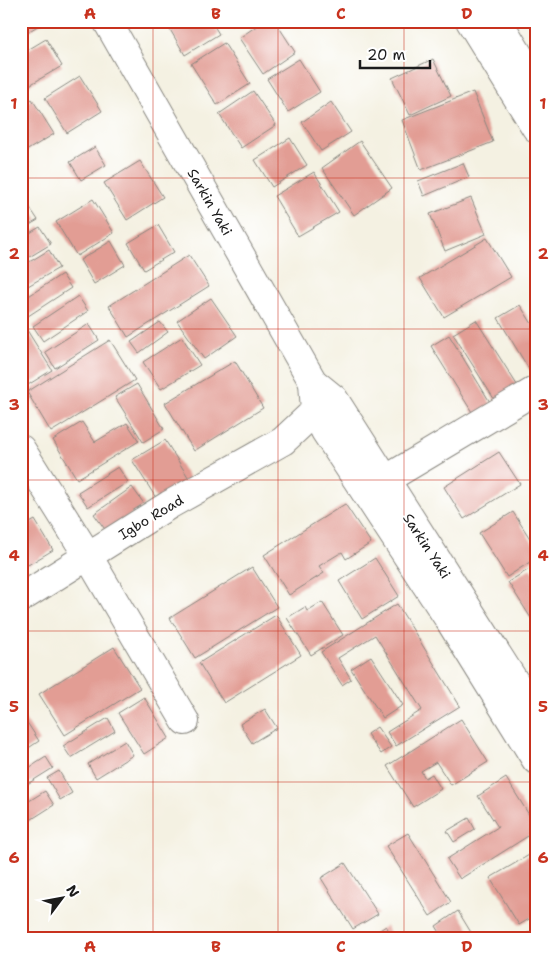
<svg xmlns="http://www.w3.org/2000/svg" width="557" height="960" font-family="'Shantell Sans',sans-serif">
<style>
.building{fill:#e29d94}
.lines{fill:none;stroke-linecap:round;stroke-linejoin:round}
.minor-casing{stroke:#88867f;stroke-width:30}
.minor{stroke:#fff;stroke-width:28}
.grid{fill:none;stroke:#c8321e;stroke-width:1;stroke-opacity:0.55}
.labels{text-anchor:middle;stroke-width:4;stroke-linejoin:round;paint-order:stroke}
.street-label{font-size:14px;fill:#1c1c1c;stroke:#fff}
.neatline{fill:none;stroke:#c8321e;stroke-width:2}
.grid-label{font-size:16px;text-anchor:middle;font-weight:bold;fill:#c8321e}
</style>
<rect width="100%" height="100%" fill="#fff"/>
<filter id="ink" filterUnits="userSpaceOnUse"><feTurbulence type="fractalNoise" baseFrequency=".02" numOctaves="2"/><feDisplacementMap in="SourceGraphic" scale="10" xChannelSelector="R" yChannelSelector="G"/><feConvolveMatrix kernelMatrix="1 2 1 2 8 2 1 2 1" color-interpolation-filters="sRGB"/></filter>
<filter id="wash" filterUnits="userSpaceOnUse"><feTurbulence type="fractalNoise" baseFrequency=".0096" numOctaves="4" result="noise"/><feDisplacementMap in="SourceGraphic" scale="20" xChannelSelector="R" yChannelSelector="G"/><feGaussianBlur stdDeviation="1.12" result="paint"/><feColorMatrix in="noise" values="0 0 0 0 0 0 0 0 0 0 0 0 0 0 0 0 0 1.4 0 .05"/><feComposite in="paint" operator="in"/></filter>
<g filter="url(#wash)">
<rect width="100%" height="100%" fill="#f4f1e2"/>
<g id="blocks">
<g class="building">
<path d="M21 21H46L21 36Z"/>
<path d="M165 21H211L219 34 185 55Z"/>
<path d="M229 21H240L232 26Z"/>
<path d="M264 21H275L295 52 263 74 239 38Z"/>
<path d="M46 39 62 66 21 90V54Z"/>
<path d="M224 43 250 84 217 105 191 64Z"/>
<path d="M299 59 320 92 288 112 267 79Z"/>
<path d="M433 59 451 96 410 115 392 78Z"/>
<path d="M80 76 102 111 67 133 45 98Z"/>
<path d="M253 91 276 125 241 148 219 114Z"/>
<path d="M473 92 493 142 421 170 402 120Z"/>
<path d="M32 99 54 134 21 154V105Z"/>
<path d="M331 102 351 132 321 151 302 122Z"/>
<path d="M290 138 307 165 272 187 255 160Z"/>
<path d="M360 141 392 188 354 215 322 168Z"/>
<path d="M95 147 106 165 81 180 70 162Z"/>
<path d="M140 161 163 197 127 220 104 183Z"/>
<path d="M463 163 469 177 424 196 418 181Z"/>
<path d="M314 172 339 212 298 236 274 196Z"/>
<path d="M471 198 486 234 445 251 430 214Z"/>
<path d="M93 199 114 233 77 256 56 222Z"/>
<path d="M26 202 38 220 21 230V205Z"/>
<path d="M158 225 174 252 144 270 128 243Z"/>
<path d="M40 227 51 244 21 262V238Z"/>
<path d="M487 238 511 277 444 317 420 278Z"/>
<path d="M111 241 125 265 94 284 80 260Z"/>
<path d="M49 250 59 268 21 290V267Z"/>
<path d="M189 255 209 286 128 337 109 306Z"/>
<path d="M62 274 71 288 22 320 21 301Z"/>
<path d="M78 296 88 311 43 341 33 326Z"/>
<path d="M211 298 237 336 204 359 177 321Z"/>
<path d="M520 305 536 330V367L530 371 498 318Z"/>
<path d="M476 320 519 388 496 402 453 334Z"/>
<path d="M160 322 168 332 139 353 131 342Z"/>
<path d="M89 324 99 340 55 368 45 352Z"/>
<path d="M25 327 52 370 23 388 21 385V330Z"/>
<path d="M449 335 493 407 475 417 431 346Z"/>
<path d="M182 337 200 365 161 389 143 362Z"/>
<path d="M110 340 135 380 51 432 27 392Z"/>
<path d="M235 361 263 408 194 451 165 403Z"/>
<path d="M137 384 164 429 143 442 115 397Z"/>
<path d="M82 422 95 442 127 423 139 441 77 479 53 440Z"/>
<path d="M165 440 190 480 158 501 132 460Z"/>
<path d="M499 452 520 484 464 519 444 487Z"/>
<path d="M118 467 128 482 88 507 78 492Z"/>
<path d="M132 487 145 505 107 532 94 514Z"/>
<path d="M345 504 371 543 346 559 342 552 319 566 324 573 289 595 264 555Z"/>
<path d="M513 512 536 548V558L507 577 479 533Z"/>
<path d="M35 520 53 550 28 565 21 554V528Z"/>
<path d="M375 558 399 596 362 619 339 581Z"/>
<path d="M21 561 26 568 21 572Z"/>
<path d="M252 567 277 607 195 658 170 618Z"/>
<path d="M531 568 536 575V626L508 582Z"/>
<path d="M322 602 343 635 311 655 287 618 305 607 307 611Z"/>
<path d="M397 604 460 706 396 746 387 732 422 710 375 635 338 658 351 679 342 685 321 652Z"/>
<path d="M276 615 301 655 224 703 199 663Z"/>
<path d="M114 647 140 688 65 735 39 694Z"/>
<path d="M371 656 403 705 383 718 351 669Z"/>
<path d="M144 697 169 738 144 754 118 713Z"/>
<path d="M265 709 277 728 252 743 240 724Z"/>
<path d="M21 713 39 741 21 753Z"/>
<path d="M108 718 115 731 71 758 63 746Z"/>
<path d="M461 719 488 762 451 785 436 762 421 771 425 778 432 774 441 789 413 807 387 766Z"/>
<path d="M377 727 391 747 381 754 367 734Z"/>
<path d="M125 741 133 755 96 778 88 764Z"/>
<path d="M46 757 53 768 21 788V773Z"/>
<path d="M59 771 72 793 60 800 47 778Z"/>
<path d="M506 778 536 826V831L460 879 447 859 498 827 478 796Z"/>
<path d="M45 791 54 805 21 826V806Z"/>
<path d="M469 818 475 829 454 842 447 831Z"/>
<path d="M408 833 451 902 430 916 386 846Z"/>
<path d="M536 851V915L519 925 490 878Z"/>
<path d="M345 863 378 914 353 929 321 878Z"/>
<path d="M458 911 475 939H444L436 926Z"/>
<path d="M386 926 394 939H366Z"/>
<path d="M536 928V939H524L523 936Z"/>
</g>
</g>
</g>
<g filter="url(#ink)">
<use href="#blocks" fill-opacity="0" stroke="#88867f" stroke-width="1"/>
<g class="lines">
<g class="minor-casing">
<g id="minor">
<path d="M107 21 313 382 334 399 536 715"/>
<path d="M470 21 536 128"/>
<path d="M498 21 536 83"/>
<path d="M313 382 315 411 325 431 448 618 536 760"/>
<path d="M21 449 88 556 185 721"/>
<path d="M385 480 536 390"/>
<path d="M21 598 169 505 283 441 315 411 329 402"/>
</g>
</g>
<use href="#minor" class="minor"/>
</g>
</g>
<path class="grid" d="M153 21V939M278 21V939M404 21V939M21 178H536M21 329H536M21 480H536M21 631H536M21 782H536"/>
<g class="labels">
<g class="street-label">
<text transform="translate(210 202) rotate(60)" y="5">Sarkin Yaki</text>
<text transform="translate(151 517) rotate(-31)" y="5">Igbo Road</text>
<text transform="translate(427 546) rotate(57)" y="5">Sarkin Yaki</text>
</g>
</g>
<rect width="557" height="960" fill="none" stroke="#fff" stroke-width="55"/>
<g transform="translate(62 898) rotate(58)" stroke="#ffffff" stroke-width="4" paint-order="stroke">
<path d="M0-4L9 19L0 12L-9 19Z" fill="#1c1c1c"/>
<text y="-8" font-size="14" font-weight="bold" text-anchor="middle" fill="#1c1c1c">N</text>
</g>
<path d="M360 60v8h70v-8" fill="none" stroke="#1c1c1c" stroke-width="2.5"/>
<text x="367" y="60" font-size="15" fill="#1c1c1c" stroke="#ffffff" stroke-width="4" paint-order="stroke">20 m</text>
<rect x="28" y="28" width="502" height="904" class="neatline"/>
<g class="grid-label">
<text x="90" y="19">A</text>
<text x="216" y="19">B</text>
<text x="341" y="19">C</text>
<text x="467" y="19">D</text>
<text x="14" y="109">1</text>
<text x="543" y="109">1</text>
<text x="14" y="259">2</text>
<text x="543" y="259">2</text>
<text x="14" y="410">3</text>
<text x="543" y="410">3</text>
<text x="14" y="561">4</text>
<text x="543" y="561">4</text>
<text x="14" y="712">5</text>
<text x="543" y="712">5</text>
<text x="14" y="863">6</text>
<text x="543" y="863">6</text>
<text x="90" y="952">A</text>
<text x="216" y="952">B</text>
<text x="341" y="952">C</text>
<text x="467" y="952">D</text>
</g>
</svg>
